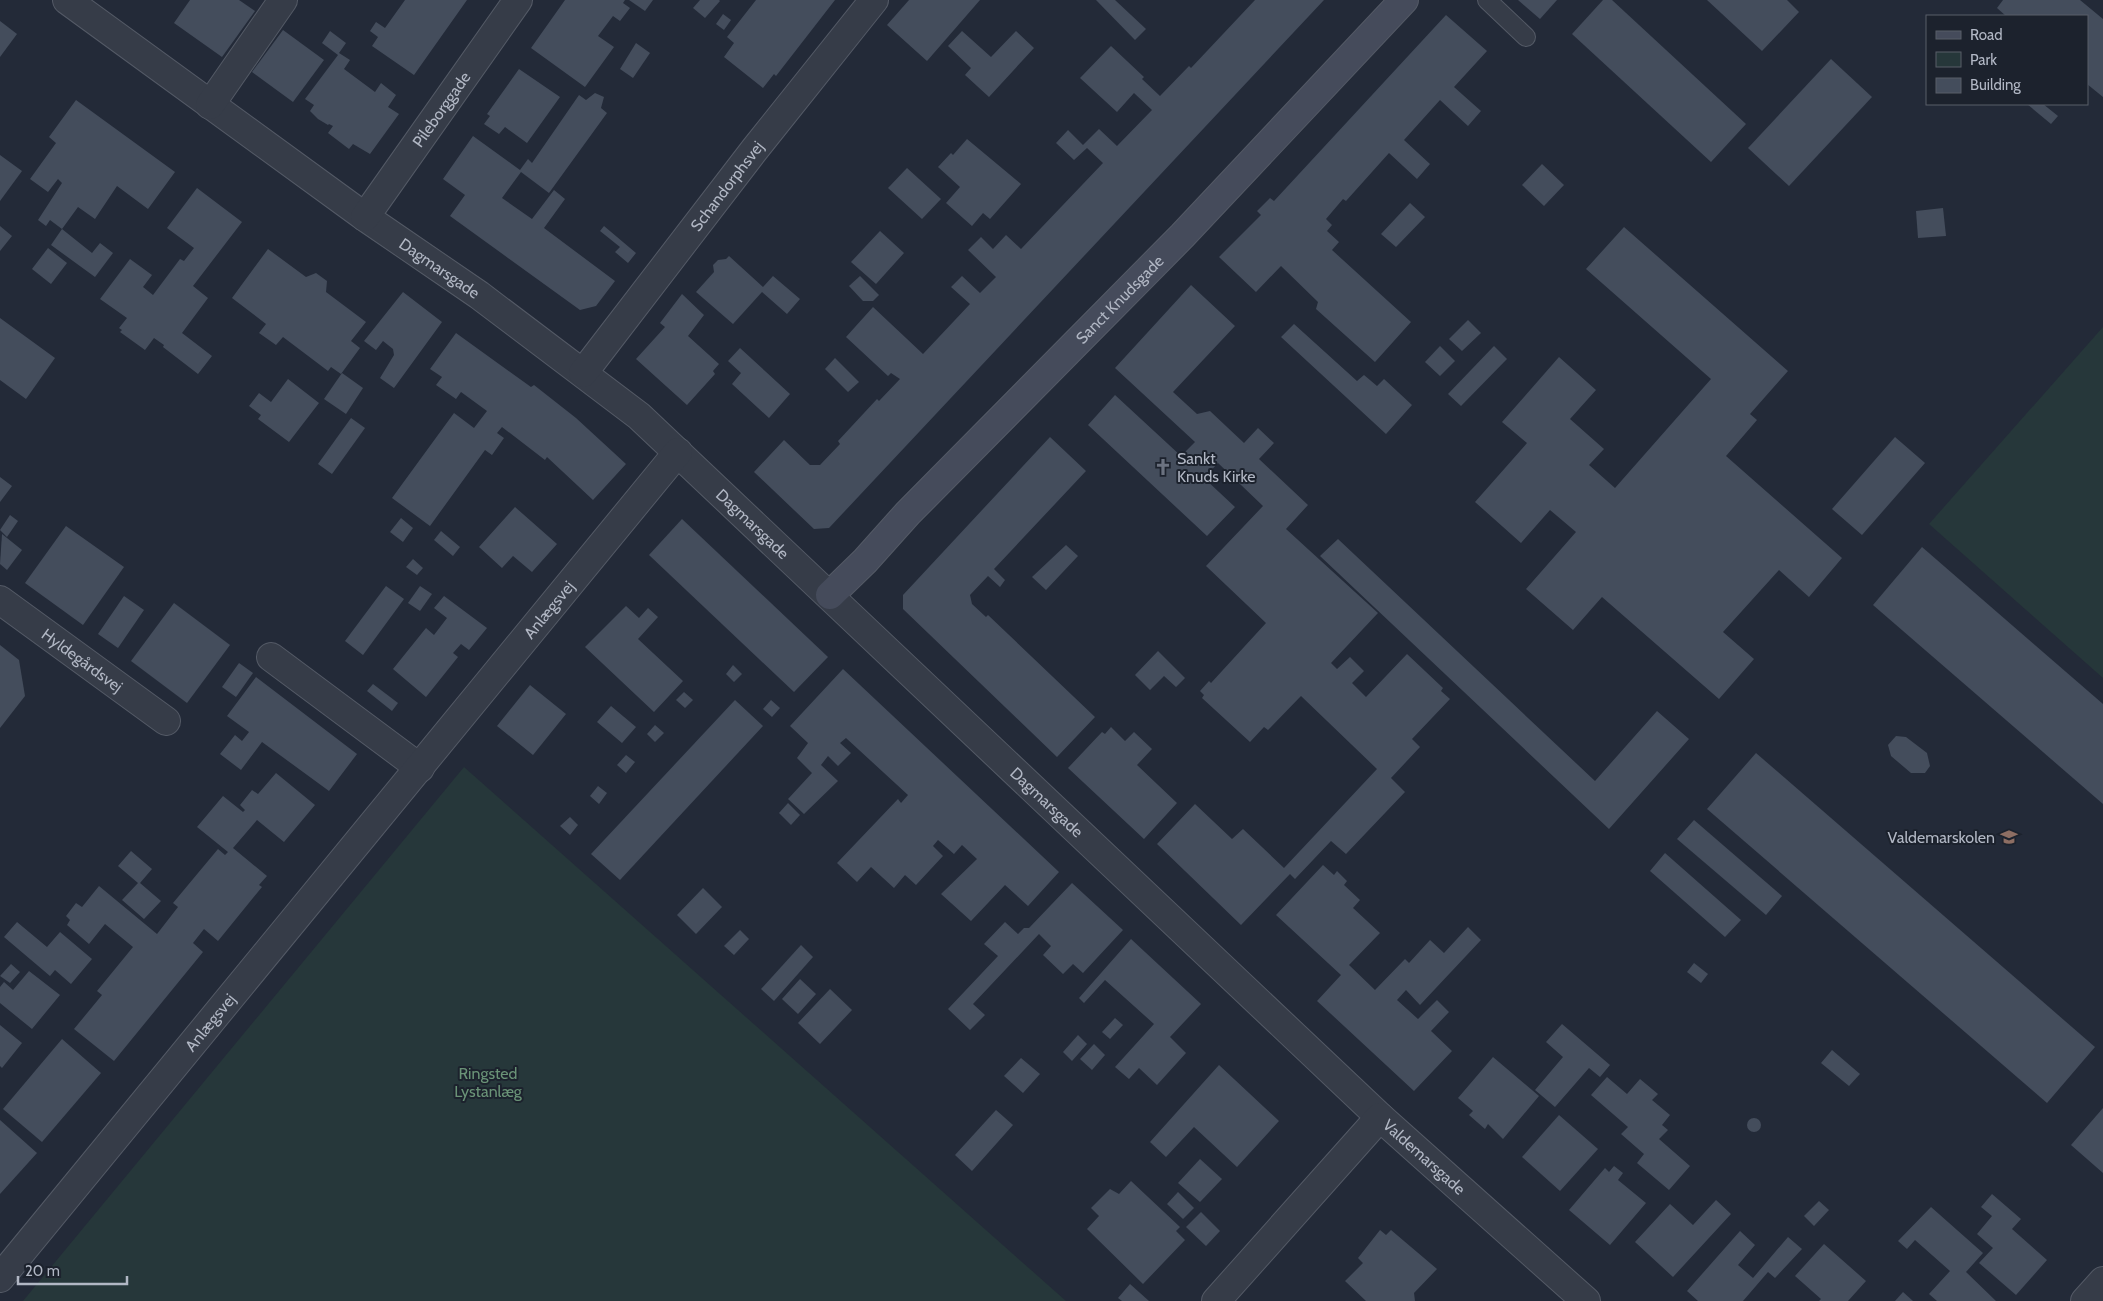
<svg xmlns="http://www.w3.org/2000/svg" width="2103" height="1301" font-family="Cabin,sans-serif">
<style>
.green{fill:#26373a}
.building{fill:#444d5c}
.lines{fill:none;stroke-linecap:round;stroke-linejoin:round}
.lane-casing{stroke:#545a66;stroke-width:20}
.street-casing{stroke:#545a66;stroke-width:30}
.secondary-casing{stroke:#545a66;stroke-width:30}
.lane{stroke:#363c48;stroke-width:18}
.street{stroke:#363c48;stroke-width:28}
.secondary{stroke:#454b5b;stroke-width:28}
.labels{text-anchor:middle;stroke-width:4;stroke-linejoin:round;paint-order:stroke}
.street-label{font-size:16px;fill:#b1b7c4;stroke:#1c222d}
.poi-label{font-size:16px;fill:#b1b7c4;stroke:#1c222d;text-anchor:start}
.park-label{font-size:16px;fill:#6a9377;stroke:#1c222d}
</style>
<rect width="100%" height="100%" fill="#232a38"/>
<g class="green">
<path d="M2103 327V678L1929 524Z"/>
<path d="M464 767 1066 1301H23Z"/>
</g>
<g class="building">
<path d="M190 0H239L255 11 222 57 174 23Z"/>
<path d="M405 0H467L414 75 372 46 378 37 370 31 376 22 385 28Z"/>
<path d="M565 0H625L623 3 630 8 620 21 613 16 598 36 614 47 585 87 531 48Z"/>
<path d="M629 0H653L645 11Z"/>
<path d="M700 0H719L720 1 705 18 693 8Z"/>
<path d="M756 0H835L776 76 774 74 763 88 724 57 734 43 727 37Z"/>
<path d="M909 0H980L927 61 887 25Z"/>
<path d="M1096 0H1115L1146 29 1135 40Z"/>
<path d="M1255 0H1324L829 528 814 529 754 472 784 440 810 465H820L840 444 838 441 877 399 879 401 900 379 891 373 888 376 846 337 873 307 923 354 970 304 951 287 962 276 980 293 996 277 968 250 981 237 993 249 1006 235 1021 249 1103 163 1087 148 1074 160 1056 143 1068 130 1083 145 1099 129 1117 146 1152 110 1134 93 1117 112 1080 78 1111 46 1144 77 1142 79 1160 96 1189 66 1191 68Z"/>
<path d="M1518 0H1557L1540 19Z"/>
<path d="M1603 0H1612L1746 124 1711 162 1572 34Z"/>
<path d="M1707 0H1787L1799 12 1762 51Z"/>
<path d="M2003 0H2080L2103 19V97L2087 84V16H2006L1997 8Z"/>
<path d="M723 14 731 20 724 30 716 24Z"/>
<path d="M1446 15 1487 51 1454 87 1481 111 1468 126 1440 100 1404 140 1430 164 1417 179 1389 153 1346 201 1343 199 1326 219 1332 225 1327 231 1339 242 1332 250 1411 322 1375 362 1316 309 1318 302 1281 266 1256 292 1219 257 1261 215 1257 211 1270 198 1274 201Z"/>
<path d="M0 21 17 34 0 57Z"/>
<path d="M283 30 324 60 293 102 252 72Z"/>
<path d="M330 31 346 43 339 53 350 60 344 69 375 92 381 83 396 95 388 107 399 114 370 154 353 144 349 149 328 133 333 126 329 124 328 125 318 119 310 111 314 105 305 99 338 55 322 43Z"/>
<path d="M962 31 991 57 1016 31 1034 48 989 97 965 75 971 68 948 46Z"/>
<path d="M636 43 650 53 633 78 620 69Z"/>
<path d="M1831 59 1872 97 1789 186 1748 148Z"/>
<path d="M519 69 560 97 527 143 505 127 499 134 484 124 490 116 487 114Z"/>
<path d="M595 93 604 97 601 108 607 113 549 193 521 172 502 198 532 219 554 190 565 199 544 228 615 281 596 306 580 310 450 216 465 195 443 179 473 136 520 170 528 159 532 163 579 95 586 100Z"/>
<path d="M76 100 175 172 148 209 117 186 95 219 78 207 62 229 50 220 46 226 38 220 62 183 58 179 48 192 30 179 56 143 49 137Z"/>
<path d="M2027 104H2043L2058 116 2051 124Z"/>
<path d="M967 139 1021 184 990 219 983 213 972 226 946 203 960 187 938 167 951 153 953 155Z"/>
<path d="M0 155 22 171 0 201Z"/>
<path d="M1542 164 1564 185 1544 206 1522 185Z"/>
<path d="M907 168 941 199 922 219 888 188Z"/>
<path d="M197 188 242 222 193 286 208 298 182 333 212 356 198 374 163 347 164 345 154 338 145 350 120 332 122 330 119 328 127 318 100 299 130 259 152 275 143 287 153 295 180 259 184 261 194 248 167 228Z"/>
<path d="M1410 203 1425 217 1396 247 1381 234Z"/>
<path d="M1943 208 1946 236 1918 238 1916 211Z"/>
<path d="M0 226 12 236 0 251Z"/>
<path d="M604 226 636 253 628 263 615 252 620 247 600 231Z"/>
<path d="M1624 227 1788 371 1750 414 1757 420 1726 456 1842 558 1809 597 1779 570 1723 632 1754 659 1719 699 1602 597 1573 630 1526 589 1576 532 1550 510 1521 543 1475 502 1527 443 1502 422 1559 357 1596 390 1570 419 1604 449 1589 465 1615 488 1711 379 1586 269Z"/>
<path d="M62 229 92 253 100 243 113 253 95 277 51 245Z"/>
<path d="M880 231 904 253 876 284 851 262Z"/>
<path d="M48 248 67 263 51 284 32 269Z"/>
<path d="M268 249 306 277 316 273 327 281 326 292 366 322 351 341 360 348 341 374 331 367 328 371 283 337 276 345 259 333 266 324 232 298Z"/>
<path d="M729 256 763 287 773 276 800 299 787 314 762 292 733 324 696 292 714 272 713 265 718 260 726 259Z"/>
<path d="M860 276 879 295 873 301H863L849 286Z"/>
<path d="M1191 285 1235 326 1173 392 1197 414 1210 411 1244 443 1258 428 1274 443 1259 459 1308 505 1286 529 1378 613 1331 663 1337 669 1350 657 1364 671 1352 683 1366 697 1407 654 1443 688 1441 691 1450 699 1412 739 1420 747 1391 778 1405 792 1346 854 1331 841 1295 879 1290 874 1241 925 1157 844 1195 804 1232 839 1243 829 1284 868 1377 769 1301 696 1268 730 1264 727 1250 742 1202 698 1204 695 1200 691 1209 681 1211 683 1266 623 1206 566 1263 506 1218 463 1204 478 1235 507 1207 536 1088 425 1115 395 1181 456 1195 442 1115 368Z"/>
<path d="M403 292 442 322 394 388 380 378 394 355 393 349 383 341 376 350 364 341Z"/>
<path d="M682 294 704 315 688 336 719 364 713 371 715 374 687 405 636 359 665 327 660 323Z"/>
<path d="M0 318 55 358 26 399 0 380Z"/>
<path d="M1468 320 1481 333 1462 351 1449 339Z"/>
<path d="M1294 324 1357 381 1364 375 1377 386 1384 379 1412 405 1386 434 1281 337Z"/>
<path d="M456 333 531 387 534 385 576 418 626 464 593 500 547 457 545 460 502 427 497 433 504 438 492 455 485 450 430 526 392 498 454 413 474 428 487 411 461 392 456 399 436 385 442 377 430 369Z"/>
<path d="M1440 346 1455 361 1440 376 1425 362Z"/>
<path d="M1494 346 1507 359 1461 406 1448 394Z"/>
<path d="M740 348 790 394 769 418 732 384 741 373 728 361Z"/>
<path d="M835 358 859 382 848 392 825 369Z"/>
<path d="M342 373 363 388 346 414 324 399Z"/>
<path d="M288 379 319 403 289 442 258 419 261 415 249 406 259 393 271 402Z"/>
<path d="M351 418 365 428 332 474 318 464Z"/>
<path d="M1050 437 1086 471 994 569 1005 580 1000 587 988 576 970 595 972 604 986 617 988 615 1095 717 1057 757 903 609V595Z"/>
<path d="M1895 437 1925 463 1862 535 1832 509Z"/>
<path d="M0 477 12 486 0 502Z"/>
<path d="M515 507 557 544 532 572 513 556 502 568 479 547Z"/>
<path d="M10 515 18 521 7 537 0 530Z"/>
<path d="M401 518 413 528 403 542 390 532Z"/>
<path d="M682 519 828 657 794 692 649 555Z"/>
<path d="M66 526 124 567 83 625 25 583Z"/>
<path d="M441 531 460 547 453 556 434 540Z"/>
<path d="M2 534 22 550 7 570 0 564Z"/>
<path d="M1338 539 1595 781 1657 711 1689 739 1609 829 1320 556Z"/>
<path d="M1066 545 1078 556 1046 590 1032 577Z"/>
<path d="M1922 547 2103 704V804L1873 605Z"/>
<path d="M413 559 423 568 417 575 406 567Z"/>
<path d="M386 586 404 599 363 655 345 641Z"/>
<path d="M420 586 432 594 420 611 408 603Z"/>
<path d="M124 596 144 610 118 648 98 634Z"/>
<path d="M444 596 487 628 469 650 461 644 453 653 458 657 426 697 393 669 426 628 434 635 447 618 434 608Z"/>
<path d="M174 603 230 645 187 703 131 661Z"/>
<path d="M626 606 639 618 648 608 658 617 638 639 683 681 654 712 585 647Z"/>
<path d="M0 645 19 660 25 696 0 728Z"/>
<path d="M1158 651 1185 678 1176 687 1164 676 1150 690 1135 675Z"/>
<path d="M239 663 253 673 236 697 222 687Z"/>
<path d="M733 665 742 674 734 682 726 674Z"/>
<path d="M843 669 1059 872 1028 906 1005 885 971 921 941 894 977 859 962 845 954 854 938 840 933 846 943 856 916 885 905 875 894 888 871 867 857 882 837 863 898 799 901 803 908 795 846 738 840 743 851 753 838 766 828 756 821 765 838 781 804 814 788 799 812 773 797 758 808 743 790 726Z"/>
<path d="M256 677 357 754 329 791 262 742 241 770 220 754 235 735 242 741 249 732 227 716Z"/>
<path d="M373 684 398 703 392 711 367 691Z"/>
<path d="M530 685 566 714 533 755 497 726Z"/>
<path d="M684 692 693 700 685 708 676 700Z"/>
<path d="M735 700 763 726 620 880 591 854Z"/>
<path d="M771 700 780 708 772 717 763 709Z"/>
<path d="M611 706 636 727 622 743 597 722Z"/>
<path d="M655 725 664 733 655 742 647 734Z"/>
<path d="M1111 727 1125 741 1134 732 1152 749 1137 765 1177 803 1144 839 1068 768 1102 732 1105 734Z"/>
<path d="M1896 736 1906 737 1927 753 1930 766 1925 773H1911L1891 756 1888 745Z"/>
<path d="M1756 753 2095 1047 2047 1103 1707 809Z"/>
<path d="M626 755 635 762 626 773 617 765Z"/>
<path d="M276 773 315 805 284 842 257 820 233 848 267 876 259 885 262 887 218 941 204 929 193 943 203 952 114 1061 74 1029 102 995 97 991 133 947 105 924 89 944 67 925 70 920 66 916 76 903 82 907 99 886 157 934 178 907 173 903 218 849 225 855 228 852 197 827 223 796 243 812 245 810 240 805 252 790 258 794Z"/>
<path d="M598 786 607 793 599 804 590 796Z"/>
<path d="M788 803 800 815 791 825 779 813Z"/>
<path d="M570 817 578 825 570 835 560 826Z"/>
<path d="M1694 820 1782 896 1766 915 1677 839Z"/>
<path d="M131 851 152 869 140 883 161 901 144 919 122 900 138 883 118 866Z"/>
<path d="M1665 853 1741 920 1725 937 1650 871Z"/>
<path d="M1323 865 1334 875 1337 871 1347 881 1344 885 1360 900 1353 908 1380 933 1349 965 1375 990 1405 959 1409 963 1430 940 1444 953 1468 927 1481 940 1420 1005 1406 990 1397 1000 1418 1019 1437 1000 1449 1012 1431 1031 1452 1051 1414 1091 1317 1001 1341 975 1276 915Z"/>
<path d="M1072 883 1123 930 1083 973 1073 964 1063 974 1043 955 1051 946 1039 934 973 1004 985 1015 970 1030 948 1009 998 956 984 944 1005 922 1018 934 1024 928H1029Z"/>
<path d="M703 888 722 907 696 934 677 915Z"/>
<path d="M17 922 47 947 60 932 92 959 71 984 55 970 50 976 4 937Z"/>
<path d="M740 930 749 939 734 955 724 946Z"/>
<path d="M1131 939 1201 1004 1170 1037 1186 1053 1157 1085 1139 1068 1129 1079 1115 1067 1154 1024 1105 980 1084 1003 1079 998Z"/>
<path d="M801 945 813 957 774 1001 761 989Z"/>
<path d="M1694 963 1708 974 1701 983 1687 972Z"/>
<path d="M11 964 20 972 10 983 0 976Z"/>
<path d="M29 971 60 995 32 1029 0 1003V987L4 982 13 990Z"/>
<path d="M800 979 816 994 798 1014 782 999Z"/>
<path d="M830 989 852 1010 820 1044 798 1023Z"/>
<path d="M1115 1018 1123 1025 1110 1039 1102 1032Z"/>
<path d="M1562 1024 1610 1065 1600 1077 1589 1068 1555 1107 1535 1090 1563 1057 1546 1042Z"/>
<path d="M0 1025 22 1043 2 1068 0 1066Z"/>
<path d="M1078 1035 1087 1044 1072 1061 1063 1052Z"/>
<path d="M62 1039 101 1073 42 1142 3 1109Z"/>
<path d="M1094 1044 1105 1055 1092 1070 1080 1059Z"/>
<path d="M1832 1050 1860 1074 1849 1086 1821 1063Z"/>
<path d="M1493 1057 1539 1096 1503 1139 1488 1124 1485 1129 1469 1115 1473 1111 1458 1098Z"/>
<path d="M1021 1058 1040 1074 1023 1093 1004 1076Z"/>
<path d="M1219 1065 1279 1121 1237 1167 1194 1127 1166 1157 1150 1142Z"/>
<path d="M1607 1077 1627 1094 1640 1079 1658 1094 1652 1100 1670 1115 1662 1125 1668 1130 1659 1139 1690 1166 1669 1190 1637 1163 1644 1154 1621 1134 1628 1127 1591 1095Z"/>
<path d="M2103 1108V1173L2071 1145Z"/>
<path d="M996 1110 1013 1125 972 1171 955 1155Z"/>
<path d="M1559 1115 1598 1149 1560 1191 1522 1157Z"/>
<circle cx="1754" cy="1125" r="7"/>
<path d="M0 1120 37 1153 0 1194Z"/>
<path d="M1200 1159 1222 1179 1200 1202 1178 1183Z"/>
<path d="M1614 1166 1623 1173 1618 1180 1646 1203 1610 1245 1569 1210 1605 1168 1609 1172Z"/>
<path d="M1131 1181 1180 1227 1176 1231 1185 1240 1143 1284 1087 1229 1099 1216 1091 1208 1110 1189 1119 1194Z"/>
<path d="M1178 1192 1194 1208 1183 1219 1167 1204Z"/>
<path d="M1992 1194 2021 1219 2012 1229 2047 1260 2016 1295 1979 1263 1993 1248 1977 1234 1992 1216 1981 1207Z"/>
<path d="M1716 1200 1731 1214 1673 1277 1635 1242 1670 1204 1693 1225Z"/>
<path d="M1819 1201 1829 1210 1814 1226 1804 1216Z"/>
<path d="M1931 1207 1983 1253 1966 1272 1996 1301H1937L1929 1294 1950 1271 1915 1240 1907 1249 1898 1241Z"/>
<path d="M1201 1212 1220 1231 1206 1246 1186 1227Z"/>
<path d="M1380 1230 1386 1235 1391 1230 1437 1269 1414 1293 1415 1301H1366L1345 1281 1363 1263 1358 1258Z"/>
<path d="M1740 1231 1755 1245 1738 1265 1753 1278 1788 1237 1802 1249 1775 1278 1768 1272 1743 1301H1698L1687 1291Z"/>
<path d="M1824 1244 1866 1281 1848 1301H1819L1821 1299 1795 1276Z"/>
<path d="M1130 1284 1149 1301H1122L1118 1298Z"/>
<path d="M1903 1292 1913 1301H1895Z"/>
</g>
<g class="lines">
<g class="lane-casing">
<path id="lane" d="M1487 0 1526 37"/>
</g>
<g class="street-casing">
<g id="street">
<path id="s1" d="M67 0 365 217 479 295 639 416 1380 1117"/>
<path d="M210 105 283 0"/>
<path id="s2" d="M365 217 518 0"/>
<path id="s3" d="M583 373 755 149 874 0"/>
<path id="s4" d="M0 600 166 721"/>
<path d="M271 657 420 768"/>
<path id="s5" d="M0 1278 678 452"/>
<path id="s6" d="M1216 1301 1380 1117 1586 1301"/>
<path d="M2085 1301 2103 1281"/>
</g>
</g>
<g class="secondary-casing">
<g id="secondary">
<path id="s7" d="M830 595 865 561 908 513 1182 236 1404 0"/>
</g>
</g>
<use href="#lane" class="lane"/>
<use href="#street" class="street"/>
<use href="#secondary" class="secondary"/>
</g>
<defs>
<g id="church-bare" transform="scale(1.35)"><path d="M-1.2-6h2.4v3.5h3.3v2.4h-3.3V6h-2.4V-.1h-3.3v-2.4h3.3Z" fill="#6b7280" stroke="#1c222d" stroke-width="2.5" paint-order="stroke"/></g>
<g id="school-bare" transform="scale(1.35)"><path d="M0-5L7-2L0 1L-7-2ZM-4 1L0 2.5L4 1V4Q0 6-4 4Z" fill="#8d6e63" stroke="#1c222d" stroke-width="2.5" paint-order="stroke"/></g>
</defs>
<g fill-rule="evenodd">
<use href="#church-bare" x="1163" y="467"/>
<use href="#school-bare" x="2009" y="837"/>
</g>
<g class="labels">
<g class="street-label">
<text dy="6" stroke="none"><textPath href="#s2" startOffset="132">Pileborggade</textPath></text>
<text dy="6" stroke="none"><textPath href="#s3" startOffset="236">Schandorphsvej</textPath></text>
<text dy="6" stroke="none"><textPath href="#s1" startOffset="459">Dagmarsgade</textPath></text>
<text dy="6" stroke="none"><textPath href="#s7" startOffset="414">Sanct Knudsgade</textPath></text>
<text dy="6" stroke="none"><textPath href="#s1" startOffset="864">Dagmarsgade</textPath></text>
<text dy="6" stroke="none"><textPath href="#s5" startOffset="865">Anlægsvej</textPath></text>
<text dy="6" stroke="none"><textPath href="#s4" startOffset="102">Hyldegårdsvej</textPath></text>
<text dy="6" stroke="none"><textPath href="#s1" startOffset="1269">Dagmarsgade</textPath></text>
<text dy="6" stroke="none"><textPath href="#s5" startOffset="331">Anlægsvej</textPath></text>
<text dy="6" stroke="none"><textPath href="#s6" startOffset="306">Valdemarsgade</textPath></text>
</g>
<g class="poi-label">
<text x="1177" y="464">Sankt<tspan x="1177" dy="18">Knuds Kirke</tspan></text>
<text x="1995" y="843" text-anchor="end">Valdemarskolen</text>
</g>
<g class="park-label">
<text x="488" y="1079">Ringsted<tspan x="488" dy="18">Lystanlæg</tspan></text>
</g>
</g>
<rect x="1926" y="15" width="162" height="90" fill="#1c222d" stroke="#585e69"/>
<rect x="1936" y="31" width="25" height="8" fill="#454b5b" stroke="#585e69"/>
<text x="1970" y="40" font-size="15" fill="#b1b7c4">Road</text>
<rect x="1936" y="52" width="25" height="15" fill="#26373a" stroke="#585e69"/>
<text x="1970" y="65" font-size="15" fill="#b1b7c4">Park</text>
<rect x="1936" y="78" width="25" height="15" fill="#444d5c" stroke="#585e69"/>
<text x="1970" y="90" font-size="15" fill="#b1b7c4">Building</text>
<path d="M18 1276v8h109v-8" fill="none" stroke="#b1b7c4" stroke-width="2.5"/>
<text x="25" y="1276" font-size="15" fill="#b1b7c4" stroke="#1c222d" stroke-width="4" paint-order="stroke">20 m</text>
</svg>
